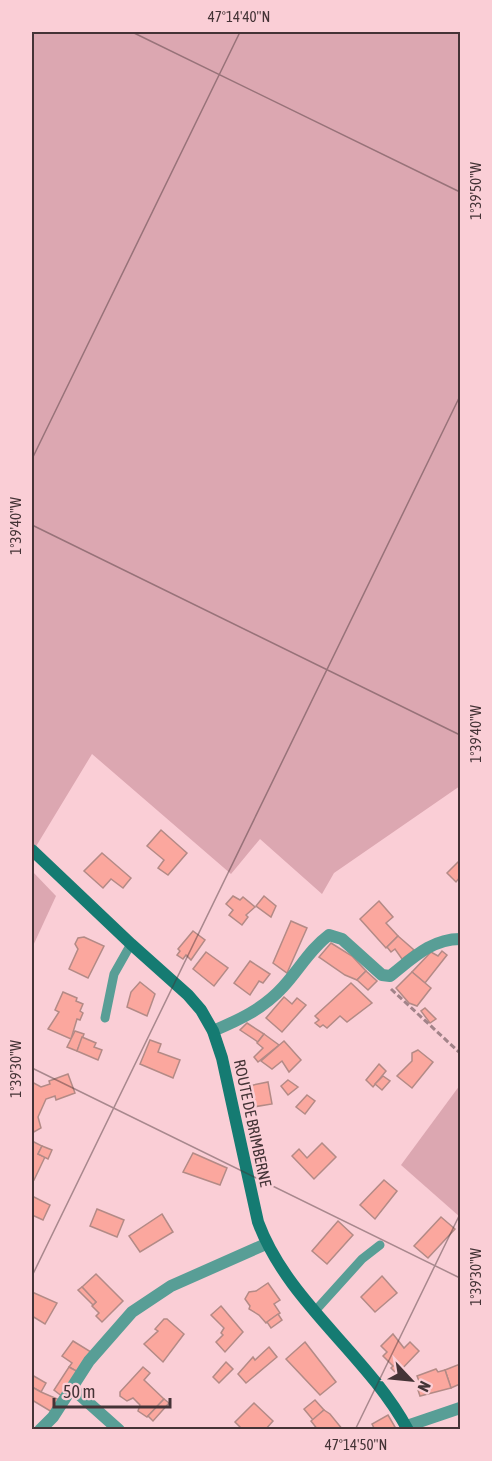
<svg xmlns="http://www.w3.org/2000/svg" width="492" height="1461" font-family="'Asap Condensed',sans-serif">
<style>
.green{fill:#dca7b1}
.building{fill:#fba79e;stroke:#b38a86;stroke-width:1.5}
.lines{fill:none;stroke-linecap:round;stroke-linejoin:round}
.path{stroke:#a28389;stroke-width:3;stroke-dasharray:6 3;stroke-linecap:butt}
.lane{stroke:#589e96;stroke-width:9}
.street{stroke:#589e96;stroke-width:12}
.secondary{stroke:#157b72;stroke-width:12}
.ticks{fill:none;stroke:#443336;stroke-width:1.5;stroke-opacity:0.45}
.labels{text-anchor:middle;stroke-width:5;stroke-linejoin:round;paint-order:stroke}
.street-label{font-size:16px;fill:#443336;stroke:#faced6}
.neatline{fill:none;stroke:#443336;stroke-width:2}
.ticks-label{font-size:15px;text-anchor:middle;fill:#443336}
</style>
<rect width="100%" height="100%" fill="#faced6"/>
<g class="green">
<path d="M32 32H460V786L334 873 322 894 260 839 231 874 92 754 32 853Z"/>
<path d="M32 871 56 896 32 948Z"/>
<path d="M460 1085V1217L401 1165Z"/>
</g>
<g class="building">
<path d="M161 830 187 853 168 875 158 868 164 860 147 846Z"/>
<path d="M102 853 131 878 123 888 111 879 103 888 84 871Z"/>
<path d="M460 860V877L456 882 447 873Z"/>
<path d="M233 896 240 900 243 897 255 907 246 915 248 917 242 925 229 915 233 910 226 904Z"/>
<path d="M264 896 276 906 271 917 256 906Z"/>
<path d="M379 901 393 917 386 923 398 936 386 948 360 919Z"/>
<path d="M291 921 307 928 287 973 273 963Z"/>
<path d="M193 931 205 940 191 960 186 955 183 959 177 955 180 951 178 949Z"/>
<path d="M398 936 414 950 402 959 395 949 391 952 387 947Z"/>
<path d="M84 937 104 946 88 978 69 969 78 949 75 944 78 938Z"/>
<path d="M331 943 352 956 366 971 357 980 345 975 319 957Z"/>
<path d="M442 951 447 955 425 983 412 972 431 952 438 956Z"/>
<path d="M206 952 228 968 214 986 193 969Z"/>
<path d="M250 961 270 974 263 983 259 981 250 995 234 983Z"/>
<path d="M366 971 377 981 368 990 357 980Z"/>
<path d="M412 972 431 988 417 1006 409 1003 396 988Z"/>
<path d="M140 982 155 994 147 1016 127 1007 131 992Z"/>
<path d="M351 983 372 1003 347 1022 340 1016 327 1028 323 1025 320 1027 315 1023 319 1020 315 1016Z"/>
<path d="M63 992 77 998 76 1001 83 1004 80 1011 83 1013 80 1020 77 1019 71 1039 48 1029 59 1012 55 1010Z"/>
<path d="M284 997 292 1004 297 998 306 1005 282 1032 266 1018Z"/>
<path d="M425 1008 436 1019 430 1023 421 1011Z"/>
<path d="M247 1023 264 1034 258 1042 240 1030Z"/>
<path d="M75 1031 84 1034 77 1051 67 1047Z"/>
<path d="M264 1034 279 1045 258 1062 254 1057 263 1048 257 1043Z"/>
<path d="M82 1037 96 1043 94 1047 102 1050 98 1060 77 1051Z"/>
<path d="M150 1040 161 1044 158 1052 180 1060 173 1078 140 1064Z"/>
<path d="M284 1041 301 1060 289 1072 282 1061 272 1069 261 1061Z"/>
<path d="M418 1050 433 1062 412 1088 397 1076 412 1061V1053Z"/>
<path d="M379 1064 386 1071 373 1087 366 1080Z"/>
<path d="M68 1074 75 1093 56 1100 55 1096 46 1099 38 1117 41 1128 34 1132 32 1127V1082L41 1087 50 1084 49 1081Z"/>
<path d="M383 1076 390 1081 382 1090 375 1084Z"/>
<path d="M288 1080 298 1087 288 1095 281 1086Z"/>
<path d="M268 1082 272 1104 247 1108 243 1087Z"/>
<path d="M307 1095 315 1101 305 1114 296 1107Z"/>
<path d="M32 1141 42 1146 38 1154 45 1157 34 1180 32 1179Z"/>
<path d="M322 1143 336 1157 314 1179 292 1156 299 1149 307 1158Z"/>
<path d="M42 1146 52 1150 48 1159 38 1154Z"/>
<path d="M193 1153 227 1168 220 1185 183 1172Z"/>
<path d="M384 1180 397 1191 375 1219 360 1205Z"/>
<path d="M32 1196 50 1205 43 1220 32 1215Z"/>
<path d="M97 1209 124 1220 117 1237 90 1226Z"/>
<path d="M162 1214 173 1232 140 1252 129 1236Z"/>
<path d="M441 1217 455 1229 428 1258 414 1246Z"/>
<path d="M338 1221 353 1235 327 1264 312 1251Z"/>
<path d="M96 1274 123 1301 102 1322 96 1316 99 1313 92 1306 96 1302 82 1287Z"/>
<path d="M382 1276 397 1293 375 1312 361 1297Z"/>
<path d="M268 1283 280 1300 274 1304 280 1313 266 1323 259 1315 249 1309 250 1306 245 1299 249 1292 256 1291Z"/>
<path d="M82 1287 96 1302 93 1305 78 1290Z"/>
<path d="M32 1292 57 1303 45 1324 32 1316Z"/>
<path d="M221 1306 243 1332 225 1352 216 1342 223 1335 221 1333 224 1328 211 1315Z"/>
<path d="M278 1314 282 1320 271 1328 267 1322Z"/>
<path d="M164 1319H167L184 1334 163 1362 144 1344 158 1331 155 1329Z"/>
<path d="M393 1334 404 1348 410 1342 419 1351 397 1374 391 1368 393 1366 383 1356 387 1352 381 1346Z"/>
<path d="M73 1341 91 1352 80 1373 69 1367 72 1363 62 1356Z"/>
<path d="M305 1342 336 1382 320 1395 286 1359Z"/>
<path d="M269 1347 277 1357 246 1383 238 1374 253 1357 255 1360Z"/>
<path d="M226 1362 233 1369 219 1383 213 1377Z"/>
<path d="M460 1364V1384L451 1388 445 1370Z"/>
<path d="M69 1367 80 1373 63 1397 54 1390Z"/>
<path d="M143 1367 150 1373 144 1380 164 1399 147 1417 138 1411 140 1405 133 1398 127 1401 120 1396V1392Z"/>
<path d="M436 1369 438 1372 445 1370 451 1388 420 1396 417 1387 421 1386 417 1376Z"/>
<path d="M32 1375 46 1383 41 1392 32 1387Z"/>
<path d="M32 1387 41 1392 62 1401 52 1412 32 1400Z"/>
<path d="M164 1399 169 1403 153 1421 148 1416Z"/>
<path d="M315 1400 324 1410 313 1420 304 1409Z"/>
<path d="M254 1403 273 1421 265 1430H243L235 1422Z"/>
<path d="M324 1410 330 1414 343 1430H318L311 1421Z"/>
<path d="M388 1415 395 1427 390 1430H375L372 1424Z"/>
</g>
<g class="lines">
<path class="path" d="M391 989 460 1053"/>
<g class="lane">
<path d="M105 1018 114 974 131 944"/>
<path d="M315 1311 362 1259 380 1245"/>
</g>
<g class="street">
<path d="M213 1031C239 1020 263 1009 283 987 299 970 310 949 329 935L342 939 382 975 390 976C412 959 431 939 460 939"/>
<path d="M72 1388 119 1430"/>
<path d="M407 1426 460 1408"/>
<path d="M40 1430 53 1417 89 1361 132 1312 171 1286 266 1244"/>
</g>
<path class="secondary" d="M32 850 131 944 188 995 201 1010 213 1031 222 1058 258 1222C288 1303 367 1354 408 1430"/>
</g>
<path class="ticks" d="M132 32 460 192M32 459 240 32M32 525 460 735M32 1068 460 1278M32 1276 460 396M355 1430 460 1214"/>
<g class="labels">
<g class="street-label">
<text transform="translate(253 1123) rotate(78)" y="6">ROUTE DE BRIMBERNE</text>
</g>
</g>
<rect width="492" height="1461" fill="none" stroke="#faced6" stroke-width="66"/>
<g transform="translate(411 1380) rotate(116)" stroke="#faced6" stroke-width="4.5" paint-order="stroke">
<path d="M0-4.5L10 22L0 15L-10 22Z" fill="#443336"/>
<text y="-9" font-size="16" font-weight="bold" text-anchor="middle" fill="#443336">N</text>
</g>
<path d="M54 1398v9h116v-9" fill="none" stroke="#443336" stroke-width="3"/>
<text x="63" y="1398" font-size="18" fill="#443336" stroke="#faced6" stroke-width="4.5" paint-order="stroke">50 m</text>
<rect x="33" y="33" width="426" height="1395" class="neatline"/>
<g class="ticks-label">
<text x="239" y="22">47°14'40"N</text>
<text transform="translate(476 191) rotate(-90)" y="5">1°39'50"W</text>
<text transform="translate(16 526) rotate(-90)" y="5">1°39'40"W</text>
<text transform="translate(476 734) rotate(-90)" y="5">1°39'40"W</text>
<text transform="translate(16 1069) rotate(-90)" y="5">1°39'30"W</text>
<text transform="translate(476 1277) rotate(-90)" y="5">1°39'30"W</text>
<text x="356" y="1450">47°14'50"N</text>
</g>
</svg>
